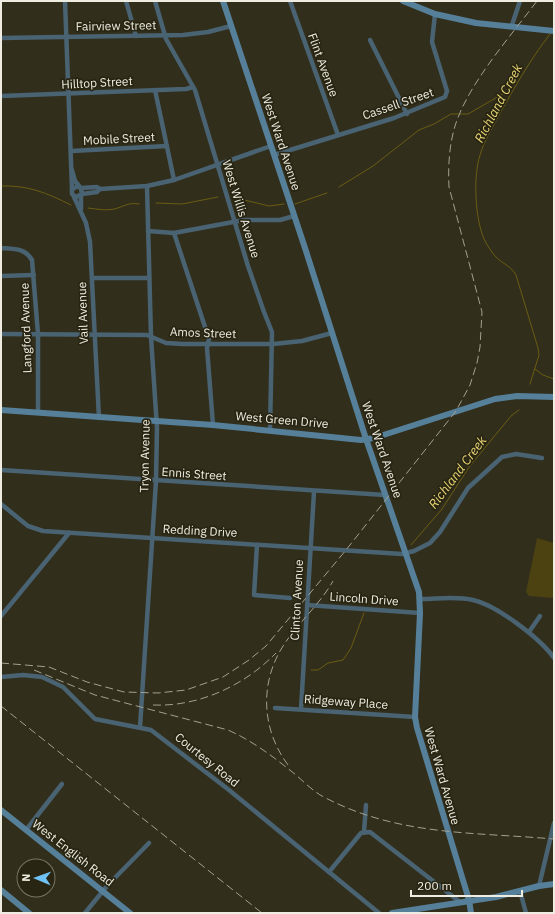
<svg xmlns="http://www.w3.org/2000/svg" width="555" height="914" font-family="'IBM Plex Sans',sans-serif">
<style>
.green{fill:#4b4111}
.lines{fill:none;stroke-linecap:round;stroke-linejoin:round}
.stream{stroke:#6a5d13;stroke-width:1}
.street{stroke:#496373;stroke-width:4.5}
.secondary{stroke:#56809a;stroke-width:6}
.rail{stroke:#a3a092;stroke-width:1;stroke-dasharray:8 4;stroke-linecap:butt}
.labels{text-anchor:middle;stroke-width:3.5;stroke-linejoin:round;paint-order:stroke}
.street-label{font-size:12px;fill:#efede1;stroke:#282513}
.water-label{font-size:13px;font-style:italic;fill:#e9d573;stroke:#282513}
</style>
<rect width="100%" height="100%" fill="#322e1c"/>
<path class="green" d="M537 538 554 543V598L529 596 526 592Z"/>
<g class="lines">
<g class="stream">
<path d="M1 186C28 185 47 193 71 205"/>
<path d="M339 187 373 166 419 130 434 124 451 114H468L513 88"/>
<path d="M232 197 269 206 284 204"/>
<path d="M156 203 182 204 218 197"/>
<path d="M295 204 327 193"/>
<path d="M88 208C97 209 106 211 114 209 124 207 127 202 139 204"/>
<path d="M535 369 543 375 554 379"/>
<path d="M530 384 539 355 538 348 516 275C511 266 503 264 496 257 492 253 487 245 484 239 475 218 473 177 480 155 484 141 492 129 498 117 514 88 530 60 550 34"/>
<path d="M411 545 442 509 469 467 511 416 519 410"/>
<path d="M311 670H318L328 663 343 660 351 648 364 613"/>
</g>
<g class="street">
<path d="M65 1 72 189"/>
<path d="M126 1 136 36"/>
<path d="M155 1 166 39 195 90 248 266 264 312 272 332 270 430"/>
<path d="M290 1 338 135"/>
<path d="M512 25 520 1"/>
<path d="M1 38 183 35 208 32 231 26"/>
<path d="M370 40 407 114"/>
<path d="M155 90 174 180"/>
<path d="M1 96 186 89 193 87"/>
<path d="M71 151 167 146"/>
<path d="M274 155 394 118 445 97 447 91 432 42 435 14"/>
<path d="M72 170 75 181 79 186"/>
<path d="M81 188 97 187 100 189 147 186 174 180 271 146"/>
<path d="M82 194 81 189 79 186 72 189V194L76 197 82 194 97 192 100 189"/>
<path d="M81 195V209"/>
<path d="M74 197 86 223 90 242 99 418"/>
<path d="M148 231 174 233 244 220H280L294 216"/>
<path d="M174 233 209 339 207 348 213 425"/>
<path d="M1 248C14 249 25 248 32 260L38 334V412"/>
<path d="M1 276 34 275"/>
<path d="M92 278H149"/>
<path d="M1 334 147 335 166 343 183 344H273L302 341 332 333"/>
<path d="M1 470 385 495"/>
<path d="M1 504 28 526 43 531 402 554 414 551 430 543 440 532 468 488 502 457 516 454 542 458"/>
<path d="M257 545 254 595 290 598"/>
<path d="M421 599C437 599 457 596 473 600 496 605 540 638 554 658"/>
<path d="M307 605 420 613"/>
<path d="M1 616 69 533"/>
<path d="M529 632 540 616"/>
<path d="M1 677 23 675 42 677 63 687 95 719 151 730 229 790 379 913"/>
<path d="M275 708 415 717"/>
<path d="M301 709 314 492"/>
<path d="M140 727 156 481 157 428 151 337 147 186"/>
<path d="M26 830 62 784"/>
<path d="M364 832 366 805"/>
<path d="M329 872 361 833 370 832 460 902"/>
<path d="M539 886 554 823"/>
<path d="M520 891 526 913"/>
<path d="M85 913 107 886 149 843"/>
</g>
<g class="secondary">
<path d="M223 1 305 248 366 439 419 592 420 613 415 717 417 728 469 900 471 913"/>
<path d="M403 1 435 14 476 23 554 31"/>
<path d="M1 410 213 425 361 440 374 438 495 399 517 396 554 397"/>
<path d="M1 810 130 913"/>
<path d="M1 890 29 913"/>
<path d="M392 913 496 897 539 886 554 884"/>
</g>
<g class="rail">
<path d="M1 663 49 667 87 682 124 692 158 693 186 690 223 677 249 660 266 646 346 550 456 411 470 385 477 363 480 347 482 312 449 187C448 167 449 146 455 126 468 84 510 37 537 1"/>
<path d="M34 670 95 695 228 730C253 741 275 758 296 775 304 782 313 791 322 796 396 836 473 832 554 839"/>
<path d="M153 705C198 707 244 686 276 653"/>
<path d="M1 706 262 913"/>
<path d="M288 765C261 729 259 681 285 643 300 621 320 604 333 581"/>
</g>
</g>
<g class="labels">
<g class="street-label">
<text transform="translate(116 26) rotate(-1)" y="4">Fairview Street</text>
<text transform="translate(323 65) rotate(70)" y="4">Flint Avenue</text>
<text transform="translate(97 83) rotate(-3)" y="4">Hilltop Street</text>
<text transform="translate(398 104) rotate(-19)" y="4">Cassell Street</text>
<text transform="translate(119 139) rotate(-3)" y="4">Mobile Street</text>
<text transform="translate(281 142) rotate(72)" y="4">West Ward Avenue</text>
<text transform="translate(241 209) rotate(73)" y="4">West Willis Avenue</text>
<text transform="translate(83 313) rotate(-92)" y="4">Vail Avenue</text>
<text transform="translate(26 328) rotate(-92)" y="4">Langford Avenue</text>
<text transform="translate(203 333) rotate(2)" y="4">Amos Street</text>
<text transform="translate(282 420) rotate(5)" y="4">West Green Drive</text>
<text transform="translate(382 450) rotate(71)" y="4">West Ward Avenue</text>
<text transform="translate(145 456) rotate(-89)" y="4">Tryon Avenue</text>
<text transform="translate(194 474) rotate(4)" y="4">Ennis Street</text>
<text transform="translate(200 531) rotate(3)" y="4">Redding Drive</text>
<text transform="translate(364 599) rotate(4)" y="4">Lincoln Drive</text>
<text transform="translate(297 600) rotate(-87)" y="4">Clinton Avenue</text>
<text transform="translate(346 702) rotate(4)" y="4">Ridgeway Place</text>
<text transform="translate(207 760) rotate(39)" y="4">Courtesy Road</text>
<text transform="translate(442 776) rotate(74)" y="4">West Ward Avenue</text>
<text transform="translate(73 853) rotate(38)" y="4">West English Road</text>
</g>
<g class="water-label">
<text transform="translate(498 103) rotate(-62)" y="5">Richland Creek</text>
<text transform="translate(457 472) rotate(-53)" y="5">Richland Creek</text>
</g>
</g>
<rect width="555" height="914" fill="none" stroke="#efede1" stroke-width="4"/>
<g transform="translate(36 878) rotate(272)"><circle r="19" fill="#282513" stroke="#787565"/>
<path d="M0-3L7 15L0 10L-7 15Z" fill="#6fc2f4"/>
<text y="-6" font-size="11" font-weight="bold" text-anchor="middle" fill="#efede1">N</text>
</g>
<path d="M411 890v6h111v-6" fill="none" stroke="#efede1" stroke-width="2"/>
<text x="417" y="890" font-size="12" fill="#efede1" stroke="#282513" stroke-width="3" paint-order="stroke">200 m</text>
</svg>
